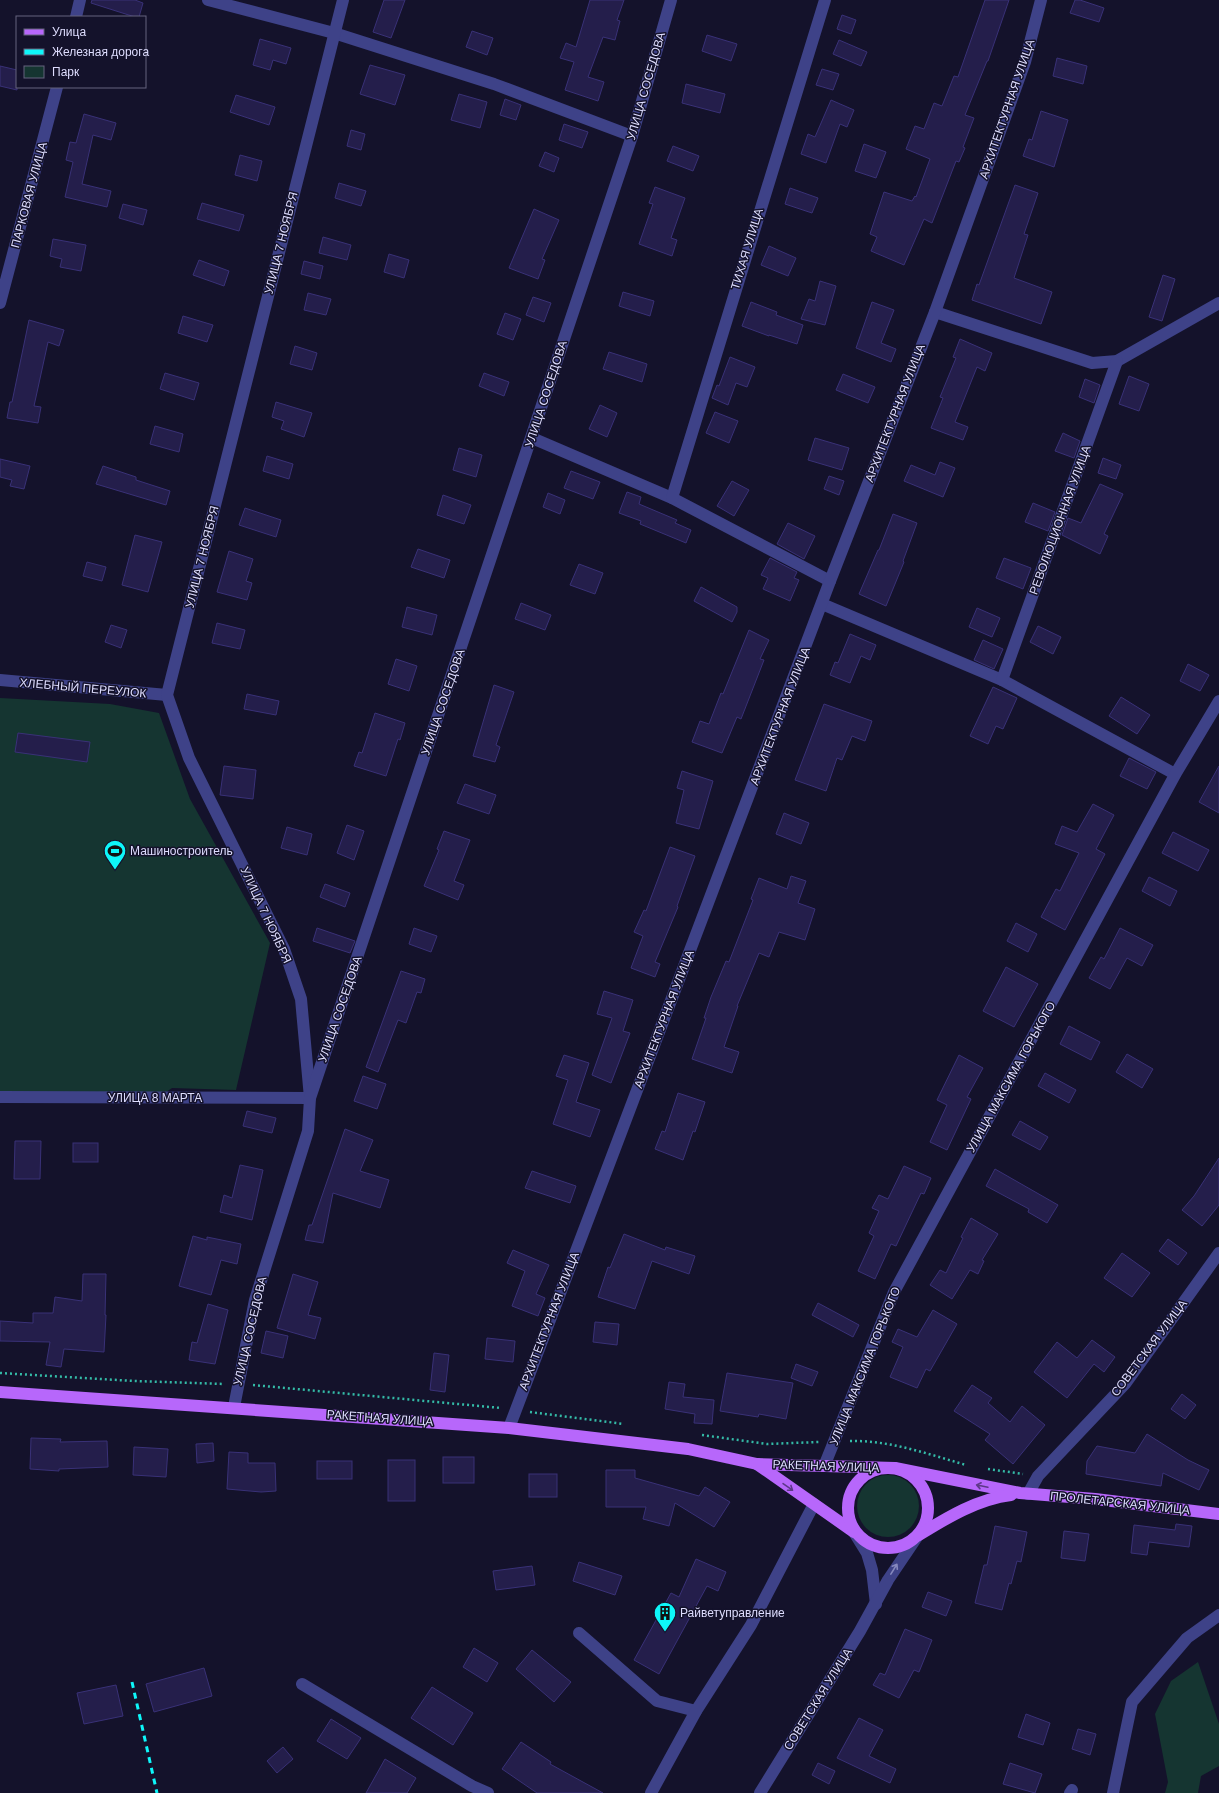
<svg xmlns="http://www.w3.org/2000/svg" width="1219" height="1793" font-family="Arial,sans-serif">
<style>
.green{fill:#153531}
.building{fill:#241e4b;stroke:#393177}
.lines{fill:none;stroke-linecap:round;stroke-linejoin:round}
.path{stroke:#34bba7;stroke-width:2.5;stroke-dasharray:2 3;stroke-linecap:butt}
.minor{stroke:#3e4288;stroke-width:12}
.major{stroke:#b767fb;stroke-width:12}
.rail{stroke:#0ef6f9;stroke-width:3;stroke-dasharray:6 5;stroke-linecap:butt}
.oneway{stroke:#5d3889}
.oneway2{stroke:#8688bd}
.labels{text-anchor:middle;stroke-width:3;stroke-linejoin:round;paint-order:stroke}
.street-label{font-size:12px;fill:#deddfe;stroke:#14122b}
.poi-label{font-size:12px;fill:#deddfe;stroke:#14122b;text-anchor:start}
</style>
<rect width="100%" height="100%" fill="#14122b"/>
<g class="green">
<path d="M0 698 110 704 159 713 190 799 270 943 236 1090 172 1088 159 1097 0 1092Z"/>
<circle cx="888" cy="1506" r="31"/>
<path d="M1198 1662 1219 1724V1766L1201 1776 1198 1793H1165L1168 1782 1155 1714 1171 1681Z"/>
</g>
<g class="building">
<path d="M92 0H135L143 3 139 17H135L91 3Z"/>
<path d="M384 0H405L391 38 373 32Z"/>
<path d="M590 0H624L617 20 620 21 615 40 603 37 588 77 604 82 598 101 565 90 574 62 560 58 566 43 576 47Z"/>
<path d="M985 0H1009L988 61H987L965 115 974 118 963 147 965 148 959 162 956 161 932 223 924 219 904 265 871 251 877 237 870 234 884 192 912 201 915 196 916 197 930 159 906 149 915 126 924 129 934 103 942 106 954 76 958 77Z"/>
<path d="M1075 0H1080L1104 8 1099 22 1070 13Z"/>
<path d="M842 15 856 20 851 34 837 29Z"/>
<path d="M472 31 493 38 487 55 466 47Z"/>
<path d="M707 35 737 44 731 61 702 51Z"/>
<path d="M260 39 291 48 286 64 273 60 270 70 253 65Z"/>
<path d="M839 40 867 52 861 66 833 54Z"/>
<path d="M1057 58 1087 66 1083 84 1053 76Z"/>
<path d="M370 65 405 75 395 105 360 94Z"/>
<path d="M0 66 17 70V90L0 86Z"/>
<path d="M822 69 839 74 833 90 816 85Z"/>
<path d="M686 84 725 94 720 113 682 103Z"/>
<path d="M459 94 487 102 480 128 451 120Z"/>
<path d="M236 95 275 107 269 125 230 112Z"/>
<path d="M505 99 521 105 516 120 500 115Z"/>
<path d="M831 100 854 110 847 127 840 124 826 163 801 154 808 134 815 137Z"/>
<path d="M1041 111 1068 120 1054 167 1023 156 1029 139 1032 140Z"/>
<path d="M84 114 116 123 111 140 93 135 82 184 111 191 107 207 65 197 73 162 66 160 70 142 76 143Z"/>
<path d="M564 124 588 132 582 148 559 140Z"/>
<path d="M351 130 365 134 361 150 347 146Z"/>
<path d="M864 144 886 152 876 178 855 171Z"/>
<path d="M673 146 699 156 693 171 667 161Z"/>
<path d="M545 152 559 158 554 172 539 166Z"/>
<path d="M240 155 262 161 257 181 235 175Z"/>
<path d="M339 183 366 191 361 206 335 198Z"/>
<path d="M1015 185 1038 193 1024 234 1028 235 1014 278 1052 292 1041 324 972 300 977 284 979 285Z"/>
<path d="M655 187 685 198 671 238 677 240 672 256 639 244 653 204 649 203Z"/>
<path d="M790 188 818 198 812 213 785 204Z"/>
<path d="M202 203 244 215 239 231 197 219Z"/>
<path d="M123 204 147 210 143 225 119 218Z"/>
<path d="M534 209 559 220 542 259 545 260 538 279 509 268Z"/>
<path d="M323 237 351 245 347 260 319 253Z"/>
<path d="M53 239 86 245 81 271 60 267 62 259 50 256Z"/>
<path d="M769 246 796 258 788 276 761 265Z"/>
<path d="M389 254 409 260 404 278 384 272Z"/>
<path d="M199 260 229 271 224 286 193 275Z"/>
<path d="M304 261 323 266 320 279 301 274Z"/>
<path d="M1163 275 1175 279 1162 321 1149 317Z"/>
<path d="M820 281 836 286 825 325 801 319 809 299 815 301Z"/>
<path d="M623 292 654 301 650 316 619 306Z"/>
<path d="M308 293 331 299 326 315 304 310Z"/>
<path d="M533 297 551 303 544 322 526 315Z"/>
<path d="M751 302 777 312 776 315 803 325 797 344 769 335V336L742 326Z"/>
<path d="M872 302 894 310 881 343 896 349 891 362 856 348Z"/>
<path d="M505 313 521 319 513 340 497 334Z"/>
<path d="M183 316 213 325 207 342 178 333Z"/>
<path d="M29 320 64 330 59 346 48 342 34 406 41 407 38 423 7 418 10 402H12Z"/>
<path d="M960 339 992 353 985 371 977 367 955 422 968 427 963 440 931 428 943 398 940 397 956 358 953 357Z"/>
<path d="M295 346 317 353 312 370 290 364Z"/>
<path d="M609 352 647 364 642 382 603 369Z"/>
<path d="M730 357 755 367 747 387 736 383 728 405 712 398 717 385 719 386Z"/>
<path d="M165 373 199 383 194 400 160 389Z"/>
<path d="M484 373 509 382 504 396 479 386Z"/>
<path d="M843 374 875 387 868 403 836 390Z"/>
<path d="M1129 376 1149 384 1139 411 1119 404Z"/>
<path d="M1085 379 1100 385 1094 403 1079 397Z"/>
<path d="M276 402 312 413 304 437 281 429 284 421 272 417Z"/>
<path d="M600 405 617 413 607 437 589 429Z"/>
<path d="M715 412 738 421 729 443 706 433Z"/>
<path d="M155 426 183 434 179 452 150 444Z"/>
<path d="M1063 433 1080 441 1074 458 1055 451Z"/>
<path d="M815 438 849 448 842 470 808 460Z"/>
<path d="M459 448 482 455 476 477 453 470Z"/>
<path d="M267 456 293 464 289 479 263 471Z"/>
<path d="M1103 458 1121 465 1116 479 1098 473Z"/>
<path d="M0 459 30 466 24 489 10 486 12 480 0 477Z"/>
<path d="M940 462 955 468 943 497 904 481 911 465 935 475Z"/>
<path d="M103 466 136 477V480L170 491 166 505 96 484Z"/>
<path d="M571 471 600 482 593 499 564 488Z"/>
<path d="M829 476 844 481 839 495 824 489Z"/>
<path d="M732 481 749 490 734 516 717 506Z"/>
<path d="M1100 484 1123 494 1104 534 1108 536 1100 554 1062 535 1068 518 1081 523Z"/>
<path d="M627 492 641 497 639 504 677 520 675 523 691 530 686 543 640 524 641 521 619 513Z"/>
<path d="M548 493 565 500 560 514 543 507Z"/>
<path d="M443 495 471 505 464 524 437 515Z"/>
<path d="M1033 503 1055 512 1048 531 1025 522Z"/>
<path d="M245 508 281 520 276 537 239 525Z"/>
<path d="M893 514 917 523 903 561 904 562 886 606 859 594 878 550H879Z"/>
<path d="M788 523 815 536 804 559 777 544Z"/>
<path d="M135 535 162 542 148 592 122 585Z"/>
<path d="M418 549 450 560 444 578 411 567Z"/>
<path d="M229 551 253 559 246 581 252 583 247 600 217 592Z"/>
<path d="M770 558 797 572 794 578 799 580 790 601 763 589 768 578 761 575Z"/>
<path d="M1004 558 1031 568 1023 589 996 578Z"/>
<path d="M87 562 106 567 102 581 83 576Z"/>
<path d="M579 564 603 573 595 594 570 585Z"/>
<path d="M701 587 737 607V612L732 622 694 601Z"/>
<path d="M521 603 551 615 545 630 515 619Z"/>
<path d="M407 607 437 615 432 635 402 627Z"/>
<path d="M977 608 1000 618 992 637 969 627Z"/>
<path d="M217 623 245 630 240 649 212 643Z"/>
<path d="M111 625 127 630 121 648 105 642Z"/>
<path d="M1038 626 1061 637 1053 654 1030 642Z"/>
<path d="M749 630 769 640 760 659 764 660 741 719 737 717 722 753 692 742 700 721 709 724 721 693 723 694Z"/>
<path d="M850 634 876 645 870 660 861 656 850 683 830 675 835 662 838 663Z"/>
<path d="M983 640 1003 649 994 669 974 660Z"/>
<path d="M396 659 417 666 409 691 388 684Z"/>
<path d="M1188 664 1209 675 1200 691 1180 681Z"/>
<path d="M494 685 514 692 496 745 500 747 495 762 473 756Z"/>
<path d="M993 687 1017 698 1003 729 996 726 988 744 970 736Z"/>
<path d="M247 694 279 701 276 715 244 709Z"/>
<path d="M1121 697 1150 715 1137 734 1109 716Z"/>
<path d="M824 704 872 721 865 741 852 736 842 760 837 758 826 791 795 780Z"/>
<path d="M375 713 405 723 400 740 398 739 386 776 354 766 359 752 362 753Z"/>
<path d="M18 733 90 742 87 762 15 752Z"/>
<path d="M1129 758 1156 772 1147 789 1120 776Z"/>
<path d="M224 766 256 770 253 799 220 795Z"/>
<path d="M1219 766V813L1199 802Z"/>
<path d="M682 771 713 781 699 829 676 823 684 790 677 788Z"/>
<path d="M465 784 496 795 489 814 457 803Z"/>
<path d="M1093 804 1114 815 1096 849 1105 854 1065 930 1041 917 1056 889 1060 891 1079 853 1055 844 1062 826 1077 832Z"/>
<path d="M784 813 809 823 801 844 776 834Z"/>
<path d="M347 825 364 831 354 860 337 853Z"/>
<path d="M287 827 312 834 307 855 281 848Z"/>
<path d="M444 831 470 840 454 881 464 885 458 900 424 886 439 850 437 849Z"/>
<path d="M1173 832 1209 850 1198 871 1162 853Z"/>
<path d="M670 847 695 856 677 906 678 907 655 962 660 964 655 977 631 968 643 936 634 932 644 910 646 911Z"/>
<path d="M791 876 806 881 798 903 815 909 805 940 779 932 769 957 759 953 737 1006H738L724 1047 739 1052 732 1073 692 1059 706 1018H704L711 997 726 961 729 962 753 900 751 899 759 878 787 889Z"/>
<path d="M1149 877 1177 891 1170 906 1142 891Z"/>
<path d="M325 884 350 893 345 907 320 897Z"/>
<path d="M1016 923 1037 934 1028 952 1007 941Z"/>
<path d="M317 928 355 941 350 953 313 941Z"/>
<path d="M414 928 437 936 431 952 409 944Z"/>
<path d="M1120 928 1153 945 1142 966 1127 958 1110 989 1089 978 1101 957 1104 959Z"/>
<path d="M1006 967 1038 984 1014 1027 983 1011Z"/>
<path d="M401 971 425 979 421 993 417 992 406 1023 398 1020 378 1072 366 1067Z"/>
<path d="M604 991 633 1000 623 1031 630 1033 611 1083 592 1075 612 1018 597 1014Z"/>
<path d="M1069 1026 1100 1042 1091 1060 1060 1044Z"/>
<path d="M1127 1054 1153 1069 1142 1088 1116 1072Z"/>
<path d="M564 1055 589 1063 576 1102 600 1110 590 1137 553 1124 568 1080 556 1076Z"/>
<path d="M959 1055 983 1068 967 1097 971 1099 947 1150 930 1142 947 1105 937 1100Z"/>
<path d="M1045 1073 1076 1090 1069 1103 1038 1086Z"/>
<path d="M363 1076 386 1084 377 1109 354 1101Z"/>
<path d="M678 1093 705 1102 695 1132 693 1131 683 1160 655 1149 662 1131 665 1132Z"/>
<path d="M247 1111 276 1118 272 1133 243 1126Z"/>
<path d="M1020 1121 1048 1137 1040 1150 1012 1135Z"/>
<path d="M345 1129 373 1140 360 1171 389 1180 380 1208 333 1193 323 1243 305 1240 309 1225H312Z"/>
<path d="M15 1141H41L40 1179H14Z"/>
<rect x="73" y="1143" width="25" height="19"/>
<path d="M1219 1158V1205L1202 1226 1182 1210 1194 1196Z"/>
<path d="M240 1165 263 1170 252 1220 220 1212 224 1195 232 1198Z"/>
<path d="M904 1166 931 1178 924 1194 921 1193 896 1246 891 1244 875 1279 858 1271 874 1236 869 1233 879 1211 872 1208 879 1195 888 1199Z"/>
<path d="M995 1169 1058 1205 1047 1223 1028 1212 1029 1209 986 1186Z"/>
<path d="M532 1171 576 1186 570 1203 525 1188Z"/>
<path d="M971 1218 998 1234 982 1260 984 1261 978 1274 970 1270 952 1299 930 1285 940 1270 946 1273 963 1238 961 1237Z"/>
<path d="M624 1234 665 1250 666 1247 695 1256 689 1274 652 1261 635 1309 598 1297 608 1267 610 1268Z"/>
<path d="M193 1236 207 1240V1237L241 1244 237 1264 221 1260 211 1295 179 1286Z"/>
<path d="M1168 1239 1187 1253 1178 1265 1159 1251Z"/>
<path d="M513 1250 549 1265 536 1294 545 1298 538 1316 512 1306 525 1271 507 1263Z"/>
<path d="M1122 1253 1150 1273 1132 1297 1104 1278Z"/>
<path d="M83 1274H106L105 1315H106L104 1352 64 1349 61 1367 46 1365 50 1342 0 1341V1321L33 1323V1313H53L55 1297 82 1301Z"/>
<path d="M293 1274 318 1282 308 1315 321 1318 315 1339 277 1328Z"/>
<path d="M818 1303 859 1325 853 1337 812 1315Z"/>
<path d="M208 1304 228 1310 215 1364 189 1360 192 1342 197 1343Z"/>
<path d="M933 1310 957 1324 930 1371 926 1369 917 1388 890 1377 903 1347 892 1342 898 1329 917 1337Z"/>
<path d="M595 1322 619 1324 617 1345 593 1342Z"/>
<path d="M266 1331 288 1336 283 1358 261 1353Z"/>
<path d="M487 1338 515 1341 513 1362 485 1359Z"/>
<path d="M1092 1340 1115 1357 1104 1372 1094 1364 1067 1398 1034 1372 1057 1342 1077 1358Z"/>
<path d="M434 1353 449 1355 445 1392 430 1390Z"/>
<path d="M796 1364 818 1372 812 1386 791 1378Z"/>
<path d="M727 1373 793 1383 786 1419 759 1414 758 1417 720 1411Z"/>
<path d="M669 1382 685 1384 683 1397 714 1400 712 1424 694 1423 695 1414 665 1409Z"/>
<path d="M972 1385 992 1398 988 1403 1010 1422 1022 1406 1045 1425 1013 1464 985 1440 990 1434 954 1411Z"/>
<path d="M1182 1394 1196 1405 1185 1419 1171 1409Z"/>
<path d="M1147 1434 1188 1460 1209 1470 1199 1490 1163 1473 1161 1486 1086 1474 1087 1461 1097 1446 1135 1453Z"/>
<path d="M31 1438 61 1439 60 1442 107 1441 108 1467 59 1469V1471L30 1469Z"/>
<path d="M213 1443 214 1461 197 1463 196 1444Z"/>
<path d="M134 1447 168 1449 166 1477 133 1475Z"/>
<path d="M229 1452 248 1453V1463H275L276 1491 261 1492 227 1489Z"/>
<rect x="443" y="1457" width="31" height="26"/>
<rect x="388" y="1460" width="27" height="41"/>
<rect x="317" y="1461" width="35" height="18"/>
<path d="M606 1470H635V1478L699 1496 705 1487 730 1502 714 1527 675 1503 669 1526 643 1519 646 1507H606Z"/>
<rect x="529" y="1474" width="28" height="23"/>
<path d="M1176 1524 1192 1526 1189 1547 1149 1542 1147 1555 1131 1553 1134 1525 1175 1530Z"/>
<path d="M995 1526 1027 1532 1021 1562 1017 1561 1011 1584 1009 1583 1002 1610 975 1603 984 1565H987Z"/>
<path d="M1064 1531 1089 1534 1085 1561 1061 1558Z"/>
<path d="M696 1559 726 1572 718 1591 707 1586 659 1674 634 1660 671 1593 679 1597Z"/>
<path d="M579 1562 622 1576 615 1595 573 1581Z"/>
<path d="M532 1566 535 1585 496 1590 493 1571Z"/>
<path d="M928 1592 952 1601 946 1616 922 1607Z"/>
<path d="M905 1629 932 1640 919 1672 914 1670 899 1698 873 1685 880 1673 885 1675Z"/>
<path d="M474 1648 498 1663 487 1682 463 1667Z"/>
<path d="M532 1650 571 1682 554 1702 516 1669Z"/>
<path d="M204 1668 212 1696 154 1712 146 1684Z"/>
<path d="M116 1685 123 1716 84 1724 77 1693Z"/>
<path d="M432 1687 473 1713 453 1745 411 1718Z"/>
<path d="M1026 1714 1050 1723 1043 1745 1018 1737Z"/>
<path d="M859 1718 883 1730 869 1756 896 1769 890 1783 837 1758Z"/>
<path d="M331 1719 361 1738 347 1759 317 1741Z"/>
<path d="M1078 1729 1096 1734 1090 1755 1072 1749Z"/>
<path d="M521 1742 551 1762 550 1764 603 1793H537L502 1769Z"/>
<path d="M283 1747 293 1759 277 1773 267 1761Z"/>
<path d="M385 1759 416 1778 407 1793H366Z"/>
<path d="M818 1763 835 1771 829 1784 812 1775Z"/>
<path d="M1010 1763 1042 1774 1035 1793 1003 1784Z"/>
</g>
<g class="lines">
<g class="path">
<path d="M0 1373 134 1381 224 1384"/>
<path d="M253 1385 501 1408"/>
<path d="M530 1412 624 1424"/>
<path d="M702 1435 767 1444 819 1442"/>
<path d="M850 1441C889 1440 928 1454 966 1465"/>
<path d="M988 1469 1023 1474"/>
</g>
<g class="minor">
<path d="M208 0 334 33 494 84 632 136"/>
<path d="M76 17 80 0"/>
<path d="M0 303 57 87"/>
<path d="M935 312 1092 363 1117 361 1219 303"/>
<path d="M532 438 672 498 830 581"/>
<path d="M672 498 825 0"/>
<path d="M822 604 1002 680 1175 774"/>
<path d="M0 680 167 695"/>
<path d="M1002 680 1117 361"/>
<path d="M0 1097 310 1098 301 999 284 949 189 758 167 695 343 0"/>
<path d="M234 1407 255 1300 308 1131 310 1098 632 136 671 0"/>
<path d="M509 1428 830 581 935 312 1025 62 1041 0"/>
<path d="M825 1464 894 1292 1176 773 1219 701"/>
<path d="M1028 1494 1038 1476 1125 1384 1219 1253"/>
<path d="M854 1532 867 1553 872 1570 876 1604"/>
<path d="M579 1633 657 1701 696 1711"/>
<path d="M302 1684 472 1786 488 1793"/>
<path d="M651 1793 696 1711 751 1625 814 1504"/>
<path d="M760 1793 860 1631 888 1580 917 1537"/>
<path d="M1070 1793 1072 1790"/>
<path d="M1113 1793 1132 1702 1187 1638 1219 1615"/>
</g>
<g class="major">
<path d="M0 1392 509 1428 688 1449 757 1464 895 1468 1020 1493 1095 1499 1219 1514"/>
<path d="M757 1464 854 1532"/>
<circle cx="888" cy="1508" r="40"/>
<path d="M919 1535C948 1517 978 1499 1011 1495"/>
</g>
<path class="rail" d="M132 1682 157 1793"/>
</g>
<defs><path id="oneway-shaft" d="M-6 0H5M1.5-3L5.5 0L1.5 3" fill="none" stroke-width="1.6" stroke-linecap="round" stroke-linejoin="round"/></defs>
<g class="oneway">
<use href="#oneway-shaft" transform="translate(982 1486) rotate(-168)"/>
<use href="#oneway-shaft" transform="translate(788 1487) rotate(35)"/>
</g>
<use class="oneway2" href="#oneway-shaft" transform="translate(894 1569) rotate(-58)"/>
<defs>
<g id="stadium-pin" transform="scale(1.15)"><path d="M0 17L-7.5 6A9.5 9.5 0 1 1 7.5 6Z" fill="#0ef6f9" stroke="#14122b"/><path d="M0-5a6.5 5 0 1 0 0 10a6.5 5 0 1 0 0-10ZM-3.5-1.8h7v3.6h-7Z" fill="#111"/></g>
<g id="building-pin" transform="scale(1.15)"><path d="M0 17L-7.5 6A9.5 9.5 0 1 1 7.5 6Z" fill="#0ef6f9" stroke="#14122b"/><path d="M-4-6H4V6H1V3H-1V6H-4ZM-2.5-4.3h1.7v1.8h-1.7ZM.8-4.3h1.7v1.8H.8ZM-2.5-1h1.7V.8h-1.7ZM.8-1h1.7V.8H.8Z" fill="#111"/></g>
</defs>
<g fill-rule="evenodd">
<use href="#stadium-pin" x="115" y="851"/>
<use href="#building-pin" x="665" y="1613"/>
</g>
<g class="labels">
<g class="street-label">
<text transform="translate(646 86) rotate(-74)" y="4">УЛИЦА СОСЕДОВА</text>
<text transform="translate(1007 109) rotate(-71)" y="4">АРХИТЕКТУРНАЯ УЛИЦА</text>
<text transform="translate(29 195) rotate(-75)" y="4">ПАРКОВАЯ УЛИЦА</text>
<text transform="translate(281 243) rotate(-76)" y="4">УЛИЦА 7 НОЯБРЯ</text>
<text transform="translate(747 249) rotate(-73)" y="4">ТИХАЯ УЛИЦА</text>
<text transform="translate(546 394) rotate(-72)" y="4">УЛИЦА СОСЕДОВА</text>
<text transform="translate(895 413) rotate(-69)" y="4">АРХИТЕКТУРНАЯ УЛИЦА</text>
<text transform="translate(1060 520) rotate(-70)" y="4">РЕВОЛЮЦИОННАЯ УЛИЦА</text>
<text transform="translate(202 557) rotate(-76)" y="4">УЛИЦА 7 НОЯБРЯ</text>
<text transform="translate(83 688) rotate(5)" y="4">ХЛЕБНЫЙ ПЕРЕУЛОК</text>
<text transform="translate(443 702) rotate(-71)" y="4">УЛИЦА СОСЕДОВА</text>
<text transform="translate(780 716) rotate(-69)" y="4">АРХИТЕКТУРНАЯ УЛИЦА</text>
<text transform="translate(266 915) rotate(65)" y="4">УЛИЦА 7 НОЯБРЯ</text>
<text transform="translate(340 1009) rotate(-71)" y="4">УЛИЦА СОСЕДОВА</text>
<text transform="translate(664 1019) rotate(-69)" y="4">АРХИТЕКТУРНАЯ УЛИЦА</text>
<text transform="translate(1011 1077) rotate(-61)" y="4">УЛИЦА МАКСИМА ГОРЬКОГО</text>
<text x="155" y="1102">УЛИЦА 8 МАРТА</text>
<text transform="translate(549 1321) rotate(-69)" y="4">АРХИТЕКТУРНАЯ УЛИЦА</text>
<text transform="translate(250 1331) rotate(-77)" y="4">УЛИЦА СОСЕДОВА</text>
<text transform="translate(1149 1348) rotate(-53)" y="4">СОВЕТСКАЯ УЛИЦА</text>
<text transform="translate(865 1366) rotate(-68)" y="4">УЛИЦА МАКСИМА ГОРЬКОГО</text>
<text transform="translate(380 1418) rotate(4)" y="4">РАКЕТНАЯ УЛИЦА</text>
<text transform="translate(826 1466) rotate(2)" y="4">РАКЕТНАЯ УЛИЦА</text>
<text transform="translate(1120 1503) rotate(6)" y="4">ПРОЛЕТАРСКАЯ УЛИЦА</text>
<text transform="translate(818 1699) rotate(-58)" y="4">СОВЕТСКАЯ УЛИЦА</text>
</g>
<g class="poi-label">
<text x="130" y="855">Машиностроитель</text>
<text x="680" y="1617">Райветуправление</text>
</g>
</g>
<rect x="16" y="16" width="130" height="72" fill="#14122b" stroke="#65637f"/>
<rect x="24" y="29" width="20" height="6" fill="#b767fb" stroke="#65637f"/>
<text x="52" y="36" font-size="12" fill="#deddfe">Улица</text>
<rect x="24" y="49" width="20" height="6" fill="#0ef6f9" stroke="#65637f"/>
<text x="52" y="56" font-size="12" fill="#deddfe">Железная дорога</text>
<rect x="24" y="66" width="20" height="12" fill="#153531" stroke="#65637f"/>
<text x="52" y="76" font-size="12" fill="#deddfe">Парк</text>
</svg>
